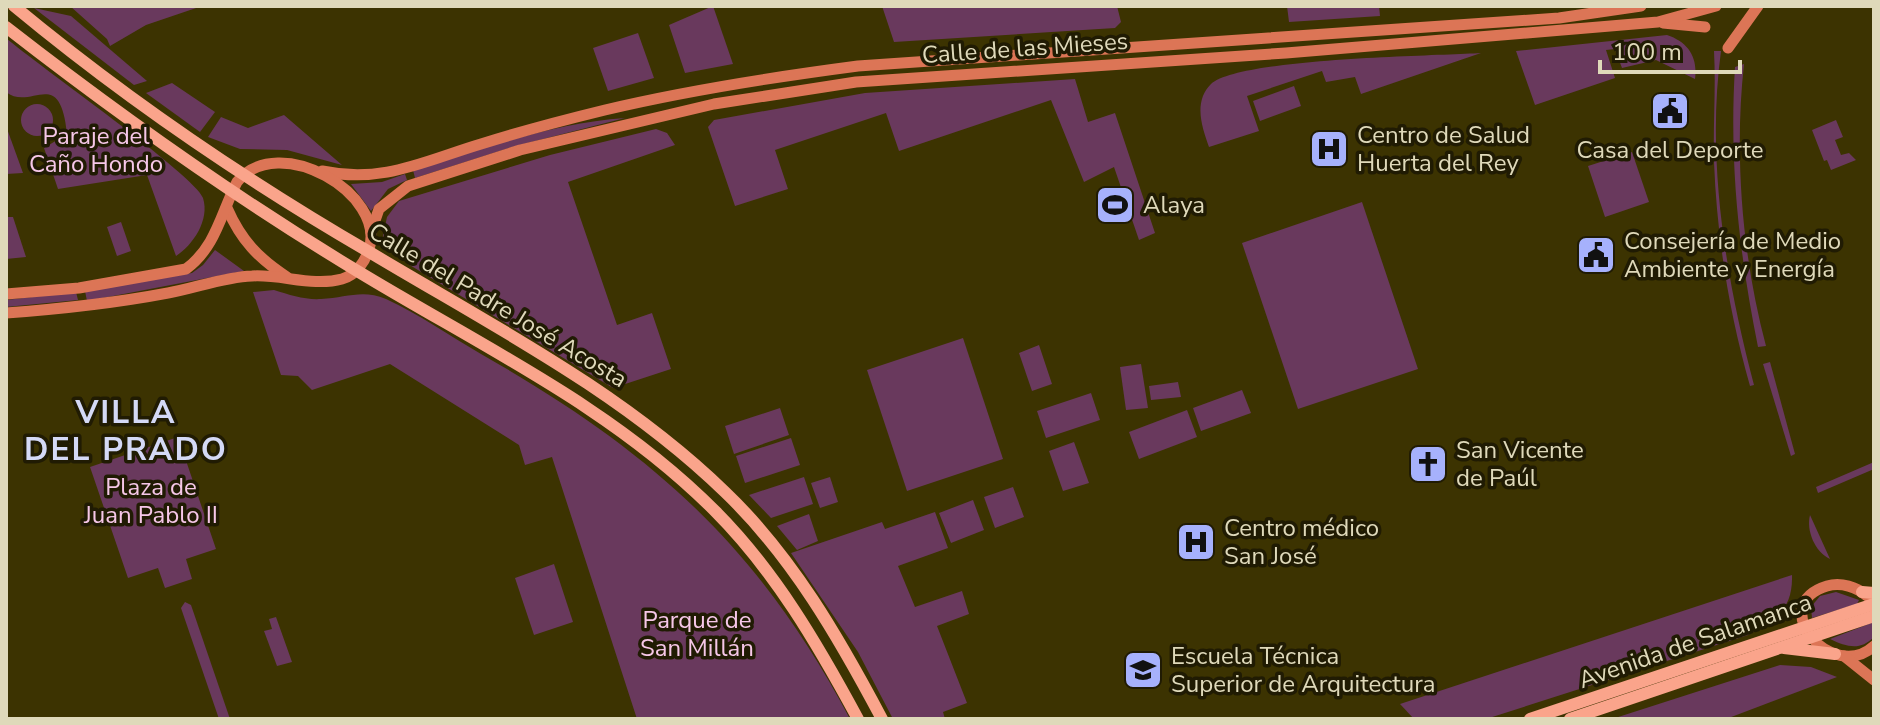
<svg xmlns="http://www.w3.org/2000/svg" width="1880" height="725" font-family="'Nunito Sans',sans-serif">
<style>
.green{fill:#69395d}
.lines{fill:none;stroke-linecap:round;stroke-linejoin:round}
.secondary{stroke:#dc7556;stroke-width:11}
.trunk{stroke:#faa48b;stroke-width:12}
.labels{text-anchor:middle;stroke-width:7;stroke-linejoin:round;paint-order:stroke}
.street-label{font-size:24px;fill:#dfd9ba;stroke:#201b03}
.poi-label{font-size:24px;fill:#dfd9ba;stroke:#201b03;text-anchor:start}
.park-label{font-size:24px;fill:#f6c7e8;stroke:#201b03}
.district-label{font-size:32px;font-weight:bold;letter-spacing:2px;fill:#d4d9f6;stroke:#201b03}
</style>
<rect width="100%" height="100%" fill="#3c3301"/>
<g class="green">
<path d="M70 6H202L146 25 110 46 107 39Z"/>
<path d="M713 6 733 64 685 73 669 25Z"/>
<path d="M882 6H1117L1121 22 1115 28 894 42Z"/>
<path d="M1287 6H1379L1380 16 1289 22Z"/>
<path d="M34 8 71 16 147 81 134 85Z"/>
<path d="M638 33 654 78 608 91 593 48Z"/>
<path d="M1667 35C1688 42 1698 57 1695 79L1656 60 1622 68 1615 49 1606 50 1615 78 1535 105 1516 51Z"/>
<path d="M6 38C36 64 196 176 203 198 210 220 193 245 176 256L147 175 58 189 44 148 67 134C60 64 31 112 6 92Z"/>
<path d="M1714 51H1721C1706 161 1726 279 1754 385L1750 386C1729 312 1717 238 1714 162 1713 125 1716 88 1714 51Z"/>
<path d="M1481 53 1361 94 1355 77 1326 82 1322 71 1247 96 1259 131 1209 147C1202 127 1193 102 1211 84 1239 58 1434 56 1481 53Z"/>
<path d="M1744 64C1734 155 1742 256 1766 346L1758 347C1739 253 1729 163 1735 67Z"/>
<path d="M1075 79 1088 122 1115 113 1155 233 1139 240 1114 167 1084 182 1051 100 899 151 886 113 775 150 788 189 735 206 708 127 714 120 865 93Z"/>
<path d="M172 83 215 112 200 132 146 93Z"/>
<path d="M1294 86 1301 106 1260 121 1253 101Z"/>
<circle cx="37" cy="120" r="16"/>
<path d="M284 115 342 165 287 150 240 149 208 137 221 117 248 128Z"/>
<path d="M625 118 512 147 415 178 413 170C483 149 552 123 625 118Z"/>
<path d="M1836 120 1843 137 1835 140 1841 155 1849 153 1856 160 1831 170 1827 160 1824 161 1812 130Z"/>
<path d="M6 126 23 173 6 174Z"/>
<path d="M656 129 667 133 675 145 568 182 617 325 652 313 671 369 613 388 408 264 383 236 387 217 399 201 550 155Z"/>
<path d="M1632 152 1649 202 1605 217 1588 166Z"/>
<path d="M405 174 407 180 388 189 371 211 351 184 382 182Z"/>
<path d="M1362 202 1418 369 1298 409 1242 243Z"/>
<path d="M6 217H13L26 257 6 259Z"/>
<path d="M121 222 131 251 117 256 107 227Z"/>
<path d="M215 250 244 271 87 301 85 291 192 273 203 265Z"/>
<path d="M274 290C290 295 305 300 321 299 346 298 362 289 386 299 419 314 450 336 481 354 650 450 758 545 850 719H637L552 457 525 465 519 445 390 364 312 390 298 376 281 375 253 292Z"/>
<path d="M76 292 78 300 6 307V300Z"/>
<path d="M963 338 1003 459 907 491 867 370Z"/>
<path d="M1039 345 1052 384 1032 391 1019 353Z"/>
<path d="M1770 362 1795 454 1791 456 1763 364Z"/>
<path d="M1141 364 1148 408 1126 410 1120 367Z"/>
<path d="M1178 382 1181 397 1151 400 1149 386Z"/>
<path d="M1242 390 1251 413 1201 431 1193 408Z"/>
<path d="M1091 393 1100 420 1046 438 1037 411Z"/>
<path d="M780 408 789 435 734 454 725 426Z"/>
<path d="M1187 410 1197 437 1139 459 1129 432Z"/>
<path d="M178 437 216 549 186 559 192 579 165 588 158 568 128 578 90 467Z"/>
<path d="M791 438 800 465 745 483 736 456Z"/>
<path d="M1074 442 1089 483 1063 491 1049 451Z"/>
<path d="M1874 462V469L1818 493 1816 487Z"/>
<path d="M804 477 813 504 771 518 749 495Z"/>
<path d="M830 477 838 502 820 508 811 483Z"/>
<path d="M1013 487 1024 517 995 528 984 497Z"/>
<path d="M973 500 984 530 951 543 939 513Z"/>
<path d="M935 512 948 548 898 566 915 607 962 591 969 614 937 626 967 703 943 712 945 719H893L858 652 791 553 882 522 885 529Z"/>
<path d="M809 514 818 541 797 550 777 526Z"/>
<path d="M1810 515 1830 559C1815 552 1806 531 1810 515Z"/>
<path d="M554 564 573 622 534 635 515 578Z"/>
<path d="M1792 575C1793 609 1776 620 1748 635L1486 719H1414L1400 704Z"/>
<path d="M1836 592 1859 600 1857 604 1812 618 1811 607 1820 596Z"/>
<path d="M185 602 191 605 230 719H219L181 608Z"/>
<path d="M276 617 292 662 277 666 264 631 272 629 269 619Z"/>
<path d="M1874 622V637C1860 651 1847 647 1830 639Z"/>
<path d="M1780 665 1811 667 1837 677 1726 719H1612Z"/>
</g>
<g class="lines">
<g class="secondary">
<path d="M1663 23 1705 27"/>
<path d="M1728 48 1758 6"/>
<path d="M322 171C383 184 424 161 481 144 522 131 564 120 605 110 689 90 774 77 858 66L1559 18 1641 6"/>
<path d="M227 208C241 240 258 258 287 277"/>
<path d="M371 232 379 209 408 186 520 150 714 104 856 82 1286 53 1658 22 1716 6"/>
<path d="M6 294 79 288 186 269C216 247 221 213 237 182 279 130 387 195 369 249 365 262 356 275 342 279 313 287 281 274 252 276 224 277 196 288 168 293 115 303 60 309 6 313"/>
<path d="M1867 596C1857 587 1841 582 1827 586 1765 605 1832 684 1874 646"/>
<path d="M1844 656 1874 680"/>
</g>
<g class="trunk">
<path d="M14 6C125 98 247 181 371 253 493 326 622 392 725 492 792 556 839 638 882 719"/>
<path d="M6 27C119 115 236 198 359 272 481 346 613 408 715 511 775 571 818 645 858 719"/>
<path d="M1862 592 1874 593"/>
<path d="M1784 648 1835 654"/>
<path d="M1530 719 1874 604"/>
<path d="M1570 719 1874 616"/>
</g>
</g>
<defs>
<g id="civic-square" transform="scale(2)"><rect x="-9" y="-9" width="18" height="18" rx="4" fill="#a6b1fc" stroke="#201b03"/><path d="M-.6-6.5H3V-4.5H.6V-3L4-1V1h2V6H-6V1h2V-1L-.6-3ZM-1.2 2.5V6h2.4V2.5Z" fill="#111"/></g>
<g id="hospital-square" transform="scale(2)"><rect x="-9" y="-9" width="18" height="18" rx="4" fill="#a6b1fc" stroke="#201b03"/><path d="M-5-5h3v3.5h4V-5h3V5h-3V1.5h-4V5h-3Z" fill="#111"/></g>
<g id="stadium-square" transform="scale(2)"><rect x="-9" y="-9" width="18" height="18" rx="4" fill="#a6b1fc" stroke="#201b03"/><path d="M0-5a6.5 5 0 1 0 0 10a6.5 5 0 1 0 0-10ZM-3.5-1.8h7v3.6h-7Z" fill="#111"/></g>
<g id="church-square" transform="scale(2)"><rect x="-9" y="-9" width="18" height="18" rx="4" fill="#a6b1fc" stroke="#201b03"/><path d="M-1.2-6h2.4v3.5h3.3v2.4h-3.3V6h-2.4V-.1h-3.3v-2.4h3.3Z" fill="#111"/></g>
<g id="university-square" transform="scale(2)"><rect x="-9" y="-9" width="18" height="18" rx="4" fill="#a6b1fc" stroke="#201b03"/><path d="M0-5L7-2L0 1L-7-2ZM-4 1L0 2.5L4 1V4Q0 6-4 4Z" fill="#111"/></g>
</defs>
<g fill-rule="evenodd">
<use href="#civic-square" x="1670" y="111"/>
<use href="#hospital-square" x="1329" y="149"/>
<use href="#stadium-square" x="1115" y="205"/>
<use href="#civic-square" x="1596" y="255"/>
<use href="#church-square" x="1428" y="464"/>
<use href="#hospital-square" x="1196" y="542"/>
<use href="#university-square" x="1143" y="670"/>
</g>
<g class="labels">
<g class="street-label">
<text transform="translate(1025 48) rotate(-4)" y="8">Calle de las Mieses</text>
<text transform="translate(498 305) rotate(31)" y="8">Calle del Padre José Acosta</text>
<text transform="translate(1695 641) rotate(-19)" y="8">Avenida de Salamanca</text>
</g>
<g class="poi-label">
<text x="1357" y="143">Centro de Salud<tspan x="1357" dy="28">Huerta del Rey</tspan></text>
<text x="1670" y="158" text-anchor="middle">Casa del Deporte</text>
<text x="1143" y="213">Alaya</text>
<text x="1624" y="249">Consejería de Medio<tspan x="1624" dy="28">Ambiente y Energía</tspan></text>
<text x="1456" y="458">San Vicente<tspan x="1456" dy="28">de Paúl</tspan></text>
<text x="1224" y="536">Centro médico<tspan x="1224" dy="28">San José</tspan></text>
<text x="1171" y="664">Escuela Técnica<tspan x="1171" dy="28">Superior de Arquitectura</tspan></text>
</g>
<g class="park-label">
<text x="96" y="144">Paraje del<tspan x="96" dy="28">Caño Hondo</tspan></text>
<text x="151" y="495">Plaza de<tspan x="151" dy="28">Juan Pablo II</tspan></text>
<text x="697" y="628">Parque de<tspan x="697" dy="28">San Millán</tspan></text>
</g>
<g class="district-label">
<text x="126" y="423">VILLA<tspan x="126" dy="37">DEL PRADO</tspan></text>
</g>
</g>
<rect width="1880" height="725" fill="none" stroke="#dfd9ba" stroke-width="16"/>
<path d="M1600 60v12h140v-12" fill="none" stroke="#dfd9ba" stroke-width="4"/>
<text x="1612" y="60" font-size="24" fill="#dfd9ba" stroke="#201b03" stroke-width="6" paint-order="stroke">100 m</text>
</svg>
